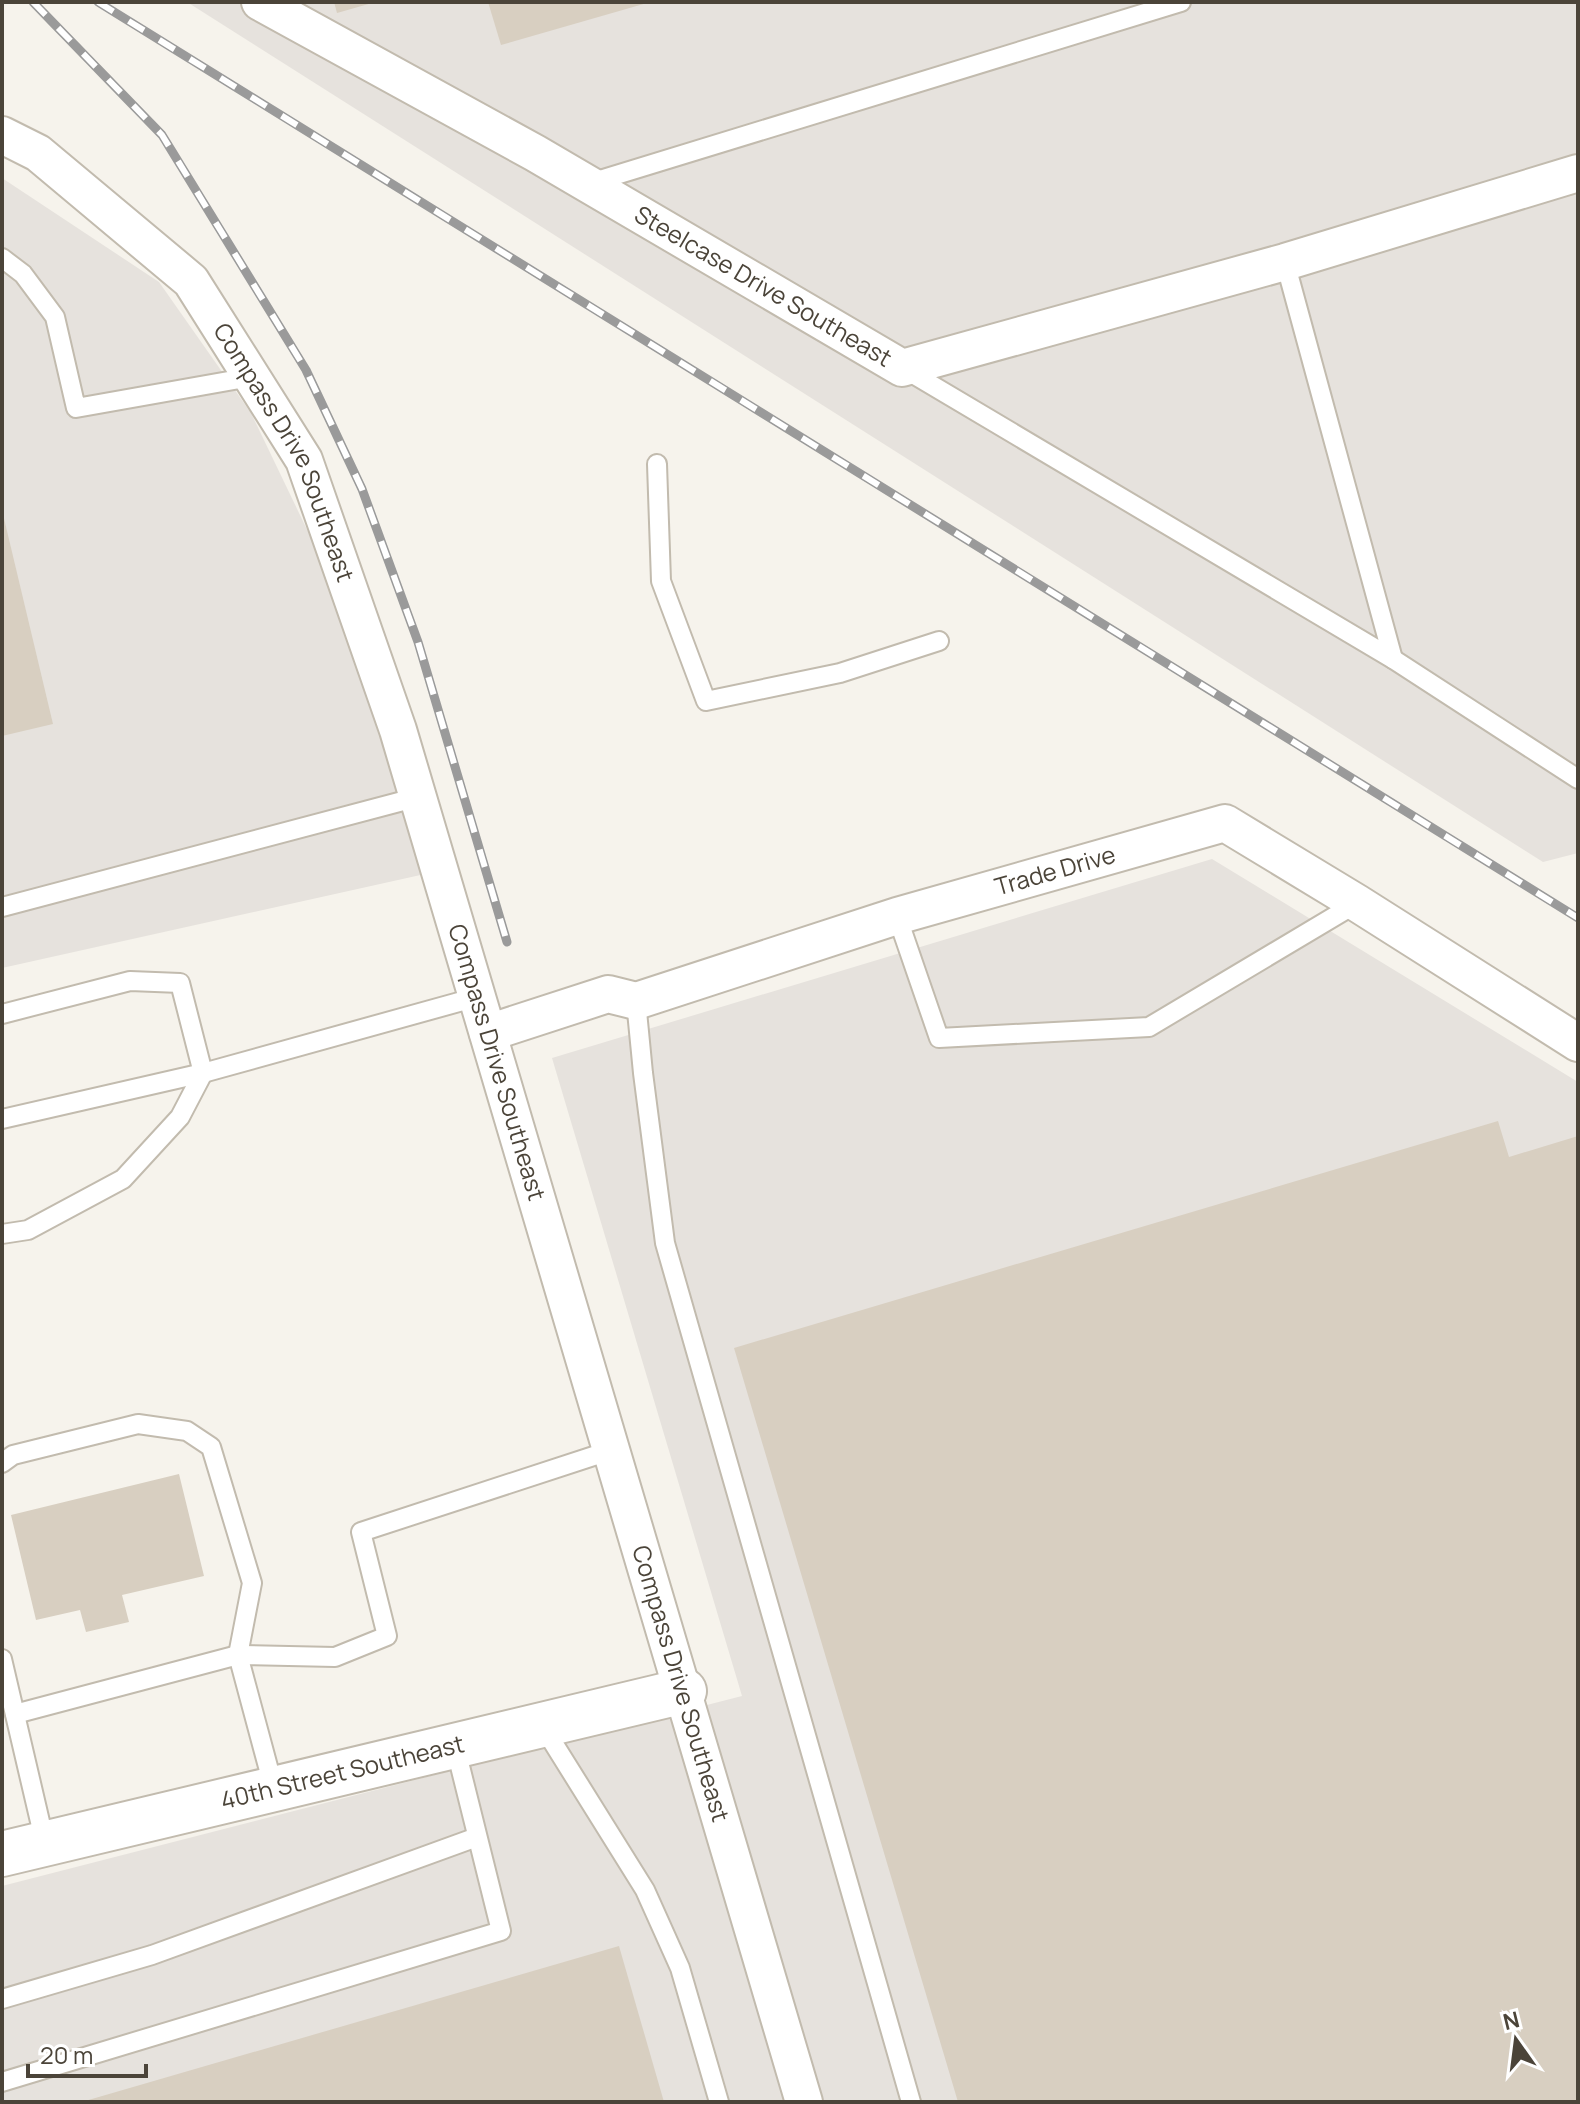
<svg xmlns="http://www.w3.org/2000/svg" width="1580" height="2104" font-family="Manrope,sans-serif">
<style>
.industrial{fill:#e6e2dd}
.building{fill:#d8cfc1}
.lines{fill:none;stroke-linecap:round;stroke-linejoin:round}
.service-casing{stroke:#c2bbae;stroke-width:22}
.minor-casing{stroke:#c2bbae;stroke-width:40}
.tertiary-casing{stroke:#c2bbae;stroke-width:48}
.service{stroke:#fff;stroke-width:18}
.minor{stroke:#fff;stroke-width:36}
.tertiary{stroke:#fff;stroke-width:44}
.rail-casing{stroke:#9a9a9a;stroke-width:9}
.rail{stroke:#fff;stroke-width:6;stroke-dasharray:18;stroke-linecap:butt}
.labels{text-anchor:middle;stroke-width:7;stroke-linejoin:round;paint-order:stroke}
.street-label{font-size:24px;fill:#4b4439;stroke:#fff}
</style>
<rect width="100%" height="100%" fill="#f6f3ec"/>
<g class="industrial">
<path d="M187 2H1578V853L1543 862Z"/>
<path d="M2 178 159 282 251 413 348 615 425 874 2 968Z"/>
<path d="M1212 859 1578 1082V2102H2V1886L742 1696 552 1058Z"/>
</g>
<g class="building">
<path d="M334 2H372V3L337 13Z"/>
<path d="M488 2H647V3L501 45Z"/>
<path d="M2 510 53 724 2 736Z"/>
<path d="M1498 1121 1509 1157 1578 1136V2102H958L734 1348Z"/>
<path d="M179 1474 204 1576 122 1595 129 1622 86 1632 80 1610 36 1620 11 1515Z"/>
<path d="M619 1946 664 2102H85V2101Z"/>
</g>
<g class="lines">
<g class="service-casing">
<g id="service">
<path d="M590 183 1181 2"/>
<path d="M2 258 23 274 55 317 76 408 251 377"/>
<path d="M903 368 1393 659 1285 262"/>
<path d="M657 464 661 581 706 701 840 673 939 641"/>
<path d="M1393 659 1578 779"/>
<path d="M2 907 418 797"/>
<path d="M897 916 939 1038 1149 1027 1357 903"/>
<path d="M636 1001 643 1073 665 1243 911 2102"/>
<path d="M2 1014 130 981 180 983 203 1073 180 1117 123 1179 28 1230 2 1234"/>
<path d="M2 1119 203 1073 477 997"/>
<path d="M2 1463 13 1455 138 1424 187 1431 211 1447 252 1583 238 1655 274 1789"/>
<path d="M2 1659 45 1843"/>
<path d="M15 1714 238 1655 335 1657 387 1636 361 1532 612 1450"/>
<path d="M542 1725 645 1890 680 1968 719 2102"/>
<path d="M2 1999 152 1955 477 1837"/>
<path d="M2 2082 501 1931 455 1746"/>
</g>
</g>
<g class="minor-casing">
<g id="minor">
<path id="s1" d="M260 2 535 153 902 368 1285 262 1578 173"/>
<path id="s2" d="M2 135 38 153 191 281 304 460 398 730 804 2102"/>
<path id="s3" d="M488 1033 608 994 636 1001 897 916 1225 823 1357 903 1578 1043"/>
</g>
</g>
<g class="tertiary-casing">
<g id="tertiary">
<path id="s4" d="M2 1854 684 1691"/>
</g>
</g>
<use href="#service" class="service"/>
<use href="#minor" class="minor"/>
<use href="#tertiary" class="tertiary"/>
<g class="rail-casing">
<g id="rail">
<path d="M33 2 162 135 306 370 362 489 418 642 507 942"/>
<path d="M98 2 1578 918"/>
</g>
</g>
<use href="#rail" class="rail"/>
</g>
<g class="labels">
<g class="street-label">
<text dy="8" stroke="none"><textPath href="#s1" startOffset="578">Steelcase Drive Southeast</textPath></text>
<text dy="8" stroke="none"><textPath href="#s2" startOffset="436">Compass Drive Southeast</textPath></text>
<text dy="8" stroke="none"><textPath href="#s3" startOffset="594">Trade Drive</textPath></text>
<text dy="8" stroke="none"><textPath href="#s2" startOffset="1084">Compass Drive Southeast</textPath></text>
<text dy="8" stroke="none"><textPath href="#s2" startOffset="1732">Compass Drive Southeast</textPath></text>
<text dy="8" stroke="none"><textPath href="#s4" startOffset="350">40th Street Southeast</textPath></text>
</g>
</g>
<rect width="1580" height="2104" fill="none" stroke="#4b4439" stroke-width="8"/>
<g transform="translate(1516 2040) rotate(346)" stroke="#ffffff" stroke-width="6" paint-order="stroke">
<path d="M0-6L14 30L0 20L-14 30Z" fill="#4b4439"/>
<text y="-12" font-size="22" font-weight="bold" text-anchor="middle" fill="#4b4439">N</text>
</g>
<path d="M28 2064v12h118v-12" fill="none" stroke="#4b4439" stroke-width="4"/>
<text x="40" y="2064" font-size="24" fill="#4b4439" stroke="#ffffff" stroke-width="6" paint-order="stroke">20 m</text>
</svg>
